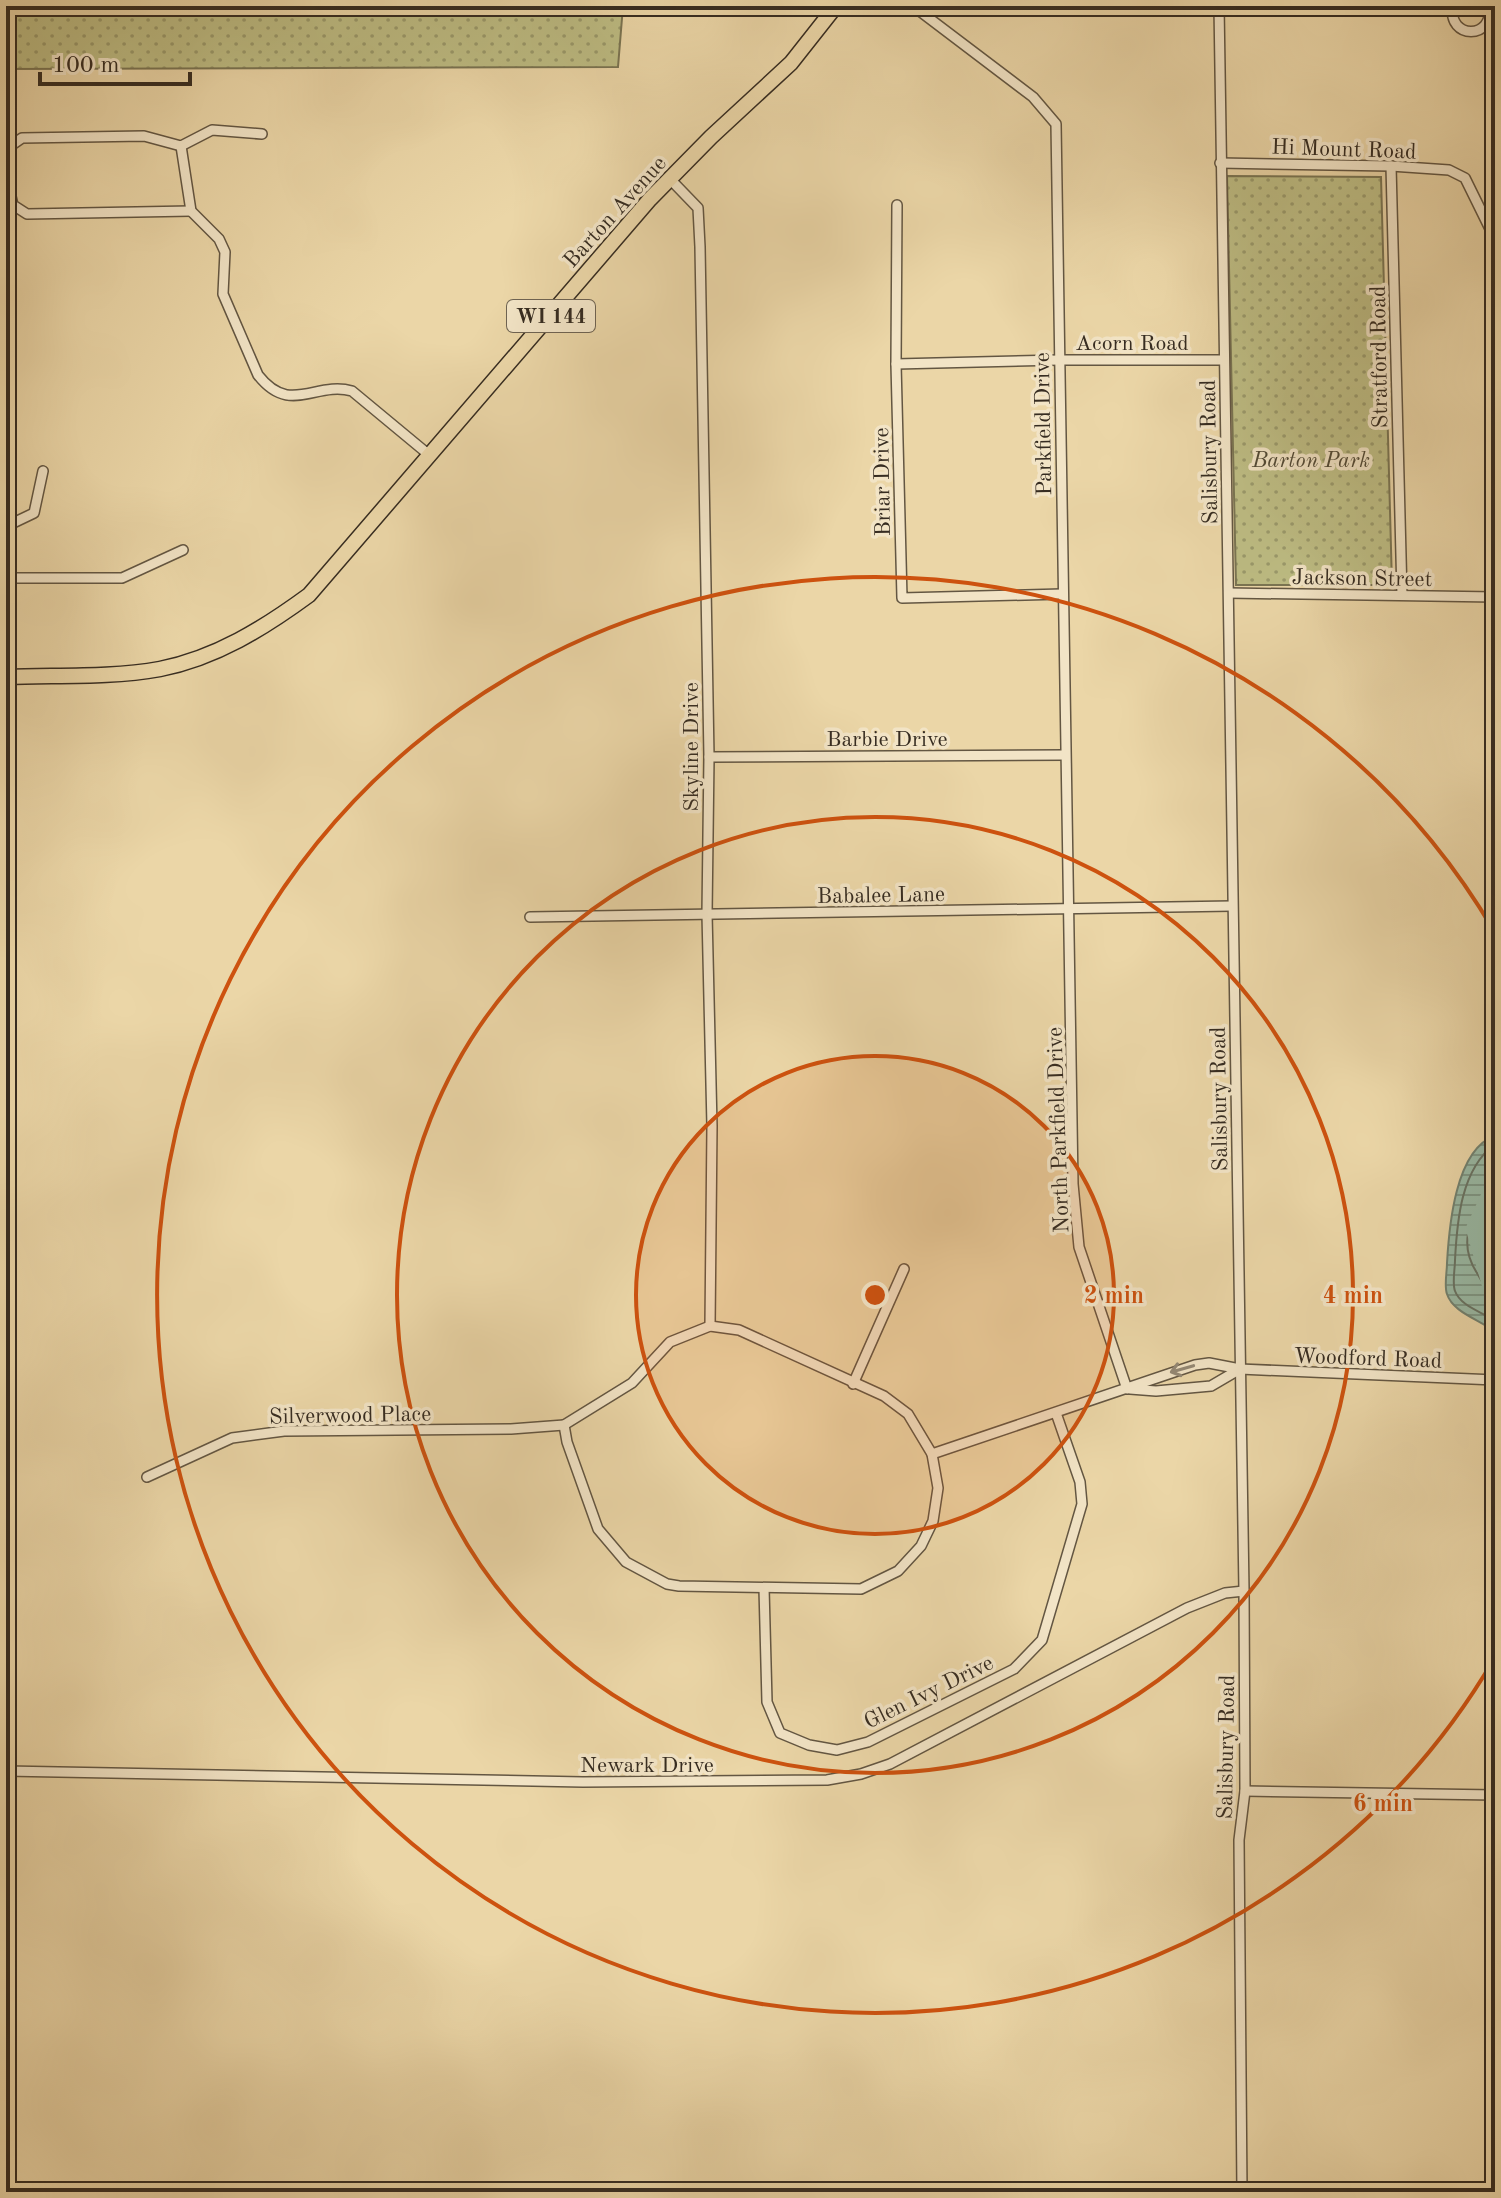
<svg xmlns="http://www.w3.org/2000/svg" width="1501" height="2198" font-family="'Old Standard TT',serif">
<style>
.park{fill:url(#park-dots);stroke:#7a7452;stroke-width:2}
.water{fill:url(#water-rules);stroke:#718170;stroke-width:2}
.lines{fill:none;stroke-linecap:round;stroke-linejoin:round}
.shore{stroke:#677263;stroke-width:2}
.river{stroke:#98b9a5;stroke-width:18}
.street-casing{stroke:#635642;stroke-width:12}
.primary-casing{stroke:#362c21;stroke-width:17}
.street{stroke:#f2e4c6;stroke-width:9}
.primary{stroke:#ebd6a7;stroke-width:14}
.oneway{stroke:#948874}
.ring{fill:none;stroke:#cd520f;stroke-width:4}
.labels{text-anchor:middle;stroke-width:7;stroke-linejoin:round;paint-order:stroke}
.shield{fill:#f2e4c6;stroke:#6e6352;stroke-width:2}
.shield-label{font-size:20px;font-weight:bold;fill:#362c21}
.street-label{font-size:22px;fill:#362c21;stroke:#f2e4c6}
.park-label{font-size:22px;font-style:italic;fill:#514935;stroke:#f2e4c6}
.centre{fill:#cd520f;stroke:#f2e4c6;stroke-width:4}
.ring-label{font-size:24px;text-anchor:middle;font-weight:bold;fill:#cd520f;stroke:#f2e4c6;stroke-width:7;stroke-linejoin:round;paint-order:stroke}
</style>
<defs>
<pattern id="park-dots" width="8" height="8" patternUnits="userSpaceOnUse" patternTransform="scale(2)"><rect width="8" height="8" fill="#bdbc83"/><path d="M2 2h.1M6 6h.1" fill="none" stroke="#9a996b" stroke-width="1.8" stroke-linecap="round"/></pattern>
<pattern id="water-rules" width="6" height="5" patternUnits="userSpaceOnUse" patternTransform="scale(2)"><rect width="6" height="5" fill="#98b9a5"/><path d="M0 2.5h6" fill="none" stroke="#7d9786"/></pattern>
</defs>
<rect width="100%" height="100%" fill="#ebd6a7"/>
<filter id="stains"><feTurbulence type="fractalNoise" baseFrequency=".0025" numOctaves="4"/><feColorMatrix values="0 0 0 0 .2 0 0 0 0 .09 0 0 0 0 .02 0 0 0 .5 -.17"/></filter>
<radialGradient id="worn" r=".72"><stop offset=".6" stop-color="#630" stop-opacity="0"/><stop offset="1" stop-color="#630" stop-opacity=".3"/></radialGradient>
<g class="park">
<path d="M6 6H623L618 67 6 69Z"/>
<path d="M1227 176 1381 177 1392 585H1236Z"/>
</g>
<path class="water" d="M1495 1136V1189L1473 1244 1476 1257 1495 1287V1332C1481 1320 1453 1313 1447 1294 1444 1286 1447 1272 1447 1263 1449 1228 1455 1149 1495 1136Z"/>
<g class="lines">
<g class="shore">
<path d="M1495 1144C1461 1169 1457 1221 1455 1260 1455 1269 1452 1283 1455 1291 1461 1307 1483 1312 1495 1321"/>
<path d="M1495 1188 1484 1193C1470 1222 1458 1244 1477 1273 1482 1282 1485 1289 1495 1290"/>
</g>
<path class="river" d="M1495 1185 1475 1229 1495 1299"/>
<g class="street-casing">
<g id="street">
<path d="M913 6 1033 97 1056 124 1073 1184 1079 1247 1127 1389"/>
<path d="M1219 6 1244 1591 1245 1791 1239 1840 1242 2192"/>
<path d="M1453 6C1447 40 1495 40 1489 6"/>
<path d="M181 146 191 211 219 239 225 252 223 294 258 375C290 416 315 381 352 391L428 454"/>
<path d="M6 149 22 138 144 136 181 146 212 130 262 134"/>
<path d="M1220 163 1391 166 1449 170 1465 178 1495 239"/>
<path d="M1391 166 1402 595"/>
<path d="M6 175 13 205 27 214 191 211"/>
<path d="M670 179 698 208 700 247 709 757 707 914 712 1126 710 1326"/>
<path d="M897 205 896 364 902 598 1062 594"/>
<path d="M896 364 1059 360H1223"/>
<path d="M6 529 11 524 34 513 43 471"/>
<path d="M6 578H122L183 550"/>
<path d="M1229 593 1495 597"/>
<path d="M709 757 1065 755"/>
<path d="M530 917 1232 906"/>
<path d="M710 1326 739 1330 884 1396 908 1414 932 1454 938 1488 933 1521 921 1546 898 1571 861 1589 679 1586 667 1584 626 1562 598 1529 567 1442 564 1425 632 1383 670 1342Z"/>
<path d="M853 1384 904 1269"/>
<path d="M1130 1389 1156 1391 1211 1386 1240 1369"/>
<path d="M932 1454 1195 1365 1209 1363 1240 1369 1495 1380"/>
<path d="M147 1477 232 1438 284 1431 511 1429 564 1425"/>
<path d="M764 1588 767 1702 780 1733 809 1745 837 1750 868 1742 1014 1669 1042 1640 1082 1504 1080 1482 1056 1413"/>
<path d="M6 1771 583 1782 827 1780 861 1774 890 1764 1187 1608 1225 1593 1244 1591"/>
<path d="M1245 1791 1495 1795"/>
</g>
</g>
<g class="primary-casing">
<path id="primary" d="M6 677C57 675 110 678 160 669 216 658 264 628 309 595L650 199 711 137 791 63 836 6"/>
</g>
<use href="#street" class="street"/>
<use href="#primary" class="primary"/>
</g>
<defs><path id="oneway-shaft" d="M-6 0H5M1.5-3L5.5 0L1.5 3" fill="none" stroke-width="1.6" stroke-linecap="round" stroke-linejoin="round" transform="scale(2)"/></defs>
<use class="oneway" href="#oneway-shaft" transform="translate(1182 1369) rotate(164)"/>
<circle cx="875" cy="1295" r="239" fill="#cd520f" fill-opacity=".12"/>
<g class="ring">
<circle cx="875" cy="1295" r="239"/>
<circle cx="875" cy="1295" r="478"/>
<path d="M1494 1659A718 718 0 1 1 1494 931"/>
</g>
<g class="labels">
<rect class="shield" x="507" y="300" width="88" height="32" rx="6"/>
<g class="shield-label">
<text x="551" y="323">WI 144</text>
</g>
<g class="street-label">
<text transform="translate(1344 148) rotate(2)" y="8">Hi Mount Road</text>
<text transform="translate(614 211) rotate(-48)" y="8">Barton Avenue</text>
<text x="1132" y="350">Acorn Road</text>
<text transform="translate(1378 357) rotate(-91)" y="8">Stratford Road</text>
<text transform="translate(1042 424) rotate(-91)" y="8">Parkfield Drive</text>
<text transform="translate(1208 452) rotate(-91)" y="8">Salisbury Road</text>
<text transform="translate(881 482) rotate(-91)" y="8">Briar Drive</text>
<text transform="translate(1362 577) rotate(1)" y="8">Jackson Street</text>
<text x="887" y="746">Barbie Drive</text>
<text transform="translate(690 747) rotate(-90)" y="8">Skyline Drive</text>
<text transform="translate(881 894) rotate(-1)" y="8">Babalee Lane</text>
<text transform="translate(1218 1099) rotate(-91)" y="8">Salisbury Road</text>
<text transform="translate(1057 1130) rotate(-92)" y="8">North Parkfield Drive</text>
<text transform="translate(1368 1357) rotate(2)" y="8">Woodford Road</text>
<text transform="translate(350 1414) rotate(-1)" y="8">Silverwood Place</text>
<text transform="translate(928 1691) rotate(-26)" y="8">Glen Ivy Drive</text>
<text transform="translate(1225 1747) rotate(-89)" y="8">Salisbury Road</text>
<text x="647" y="1772">Newark Drive</text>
</g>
<g class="park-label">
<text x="1311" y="467">Barton Park</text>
</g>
</g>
<circle cx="875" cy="1295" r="12" class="centre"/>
<g class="ring-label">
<text x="1114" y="1303">2 min</text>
<text x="1353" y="1303">4 min</text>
<text x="1383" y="1811">6 min</text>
</g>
<rect width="1501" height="2198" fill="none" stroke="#ebd6a7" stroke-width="32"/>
<rect x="8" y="8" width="1485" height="2182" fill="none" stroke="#362c21" stroke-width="4"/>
<rect x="16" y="16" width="1469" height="2166" fill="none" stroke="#362c21" stroke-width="2"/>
<path d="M40 72v12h150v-12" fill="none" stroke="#362c21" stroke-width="4"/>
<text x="52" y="72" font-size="24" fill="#362c21" stroke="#f2e4c6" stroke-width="6" paint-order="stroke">100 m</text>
<rect width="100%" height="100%" filter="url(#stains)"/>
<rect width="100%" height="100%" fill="url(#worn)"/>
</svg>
